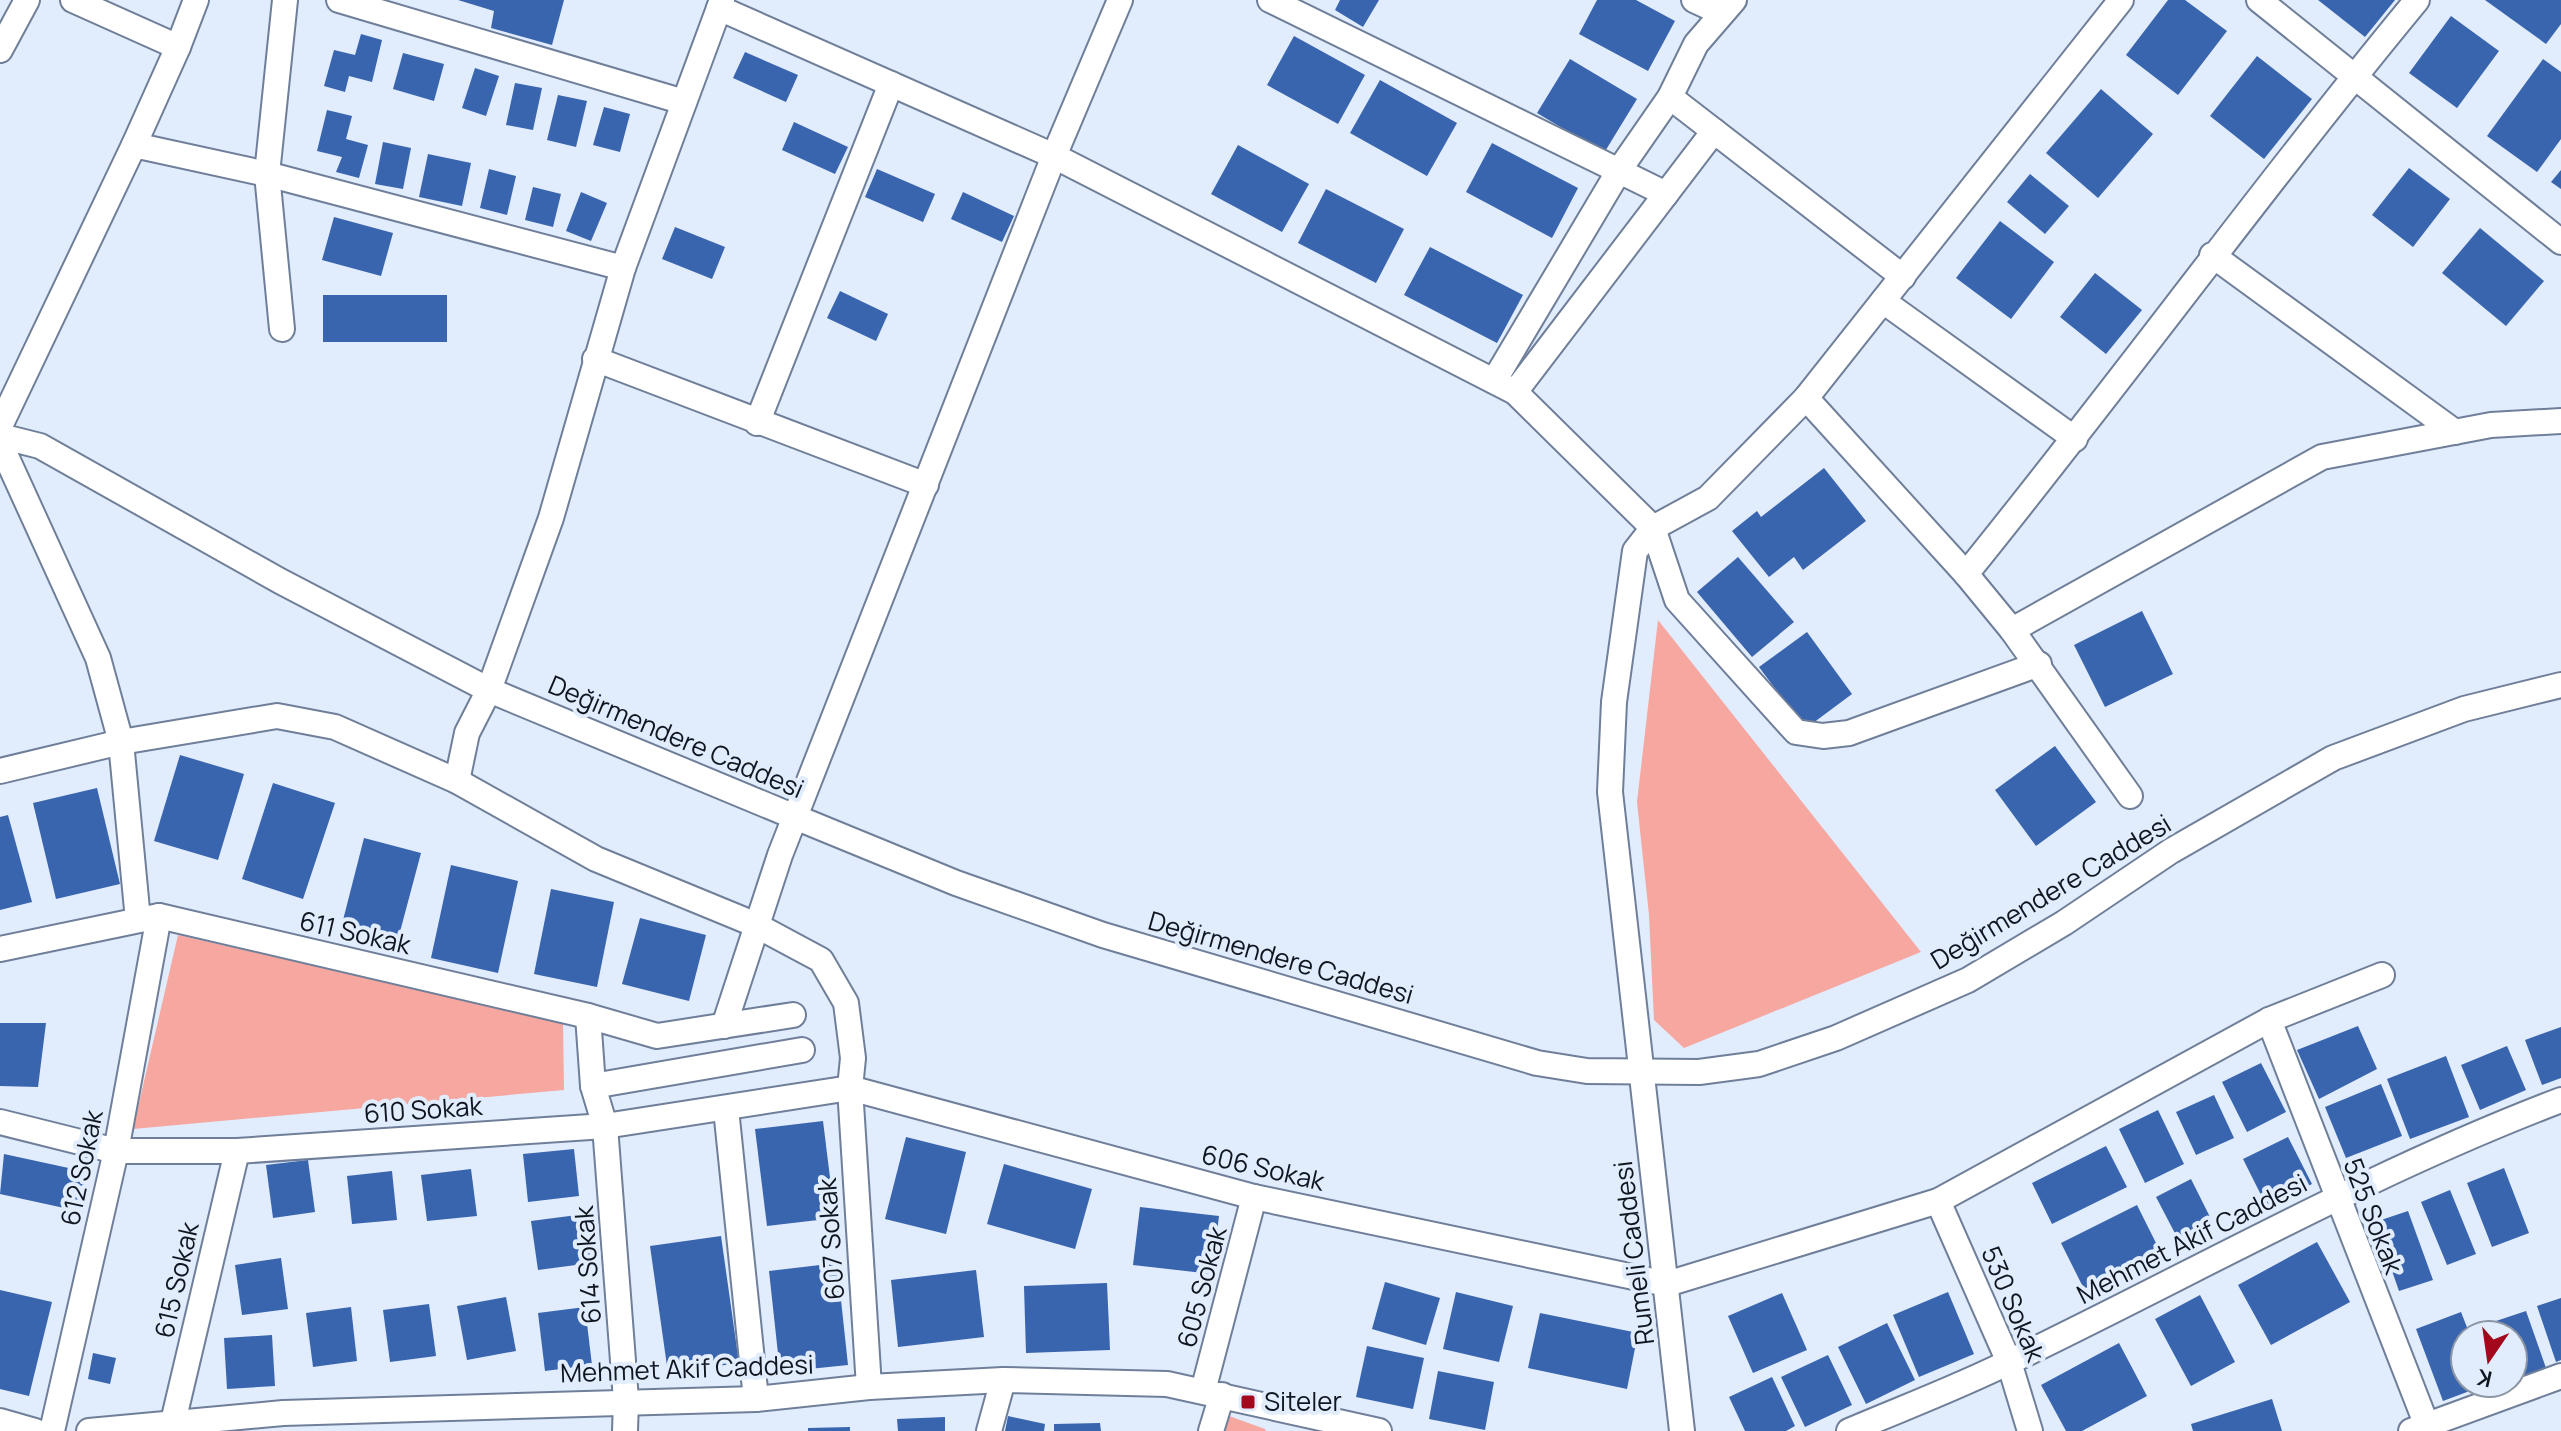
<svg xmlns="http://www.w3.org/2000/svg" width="2561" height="1431" font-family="Manrope,sans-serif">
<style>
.green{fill:#f6a7a0}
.building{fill:#3964ae}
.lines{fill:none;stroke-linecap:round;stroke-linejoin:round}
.minor-casing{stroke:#6f7f99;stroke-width:28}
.minor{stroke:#fff;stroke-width:24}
.poi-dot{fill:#a3071c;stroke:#e1ecfd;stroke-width:3}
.labels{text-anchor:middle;stroke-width:8;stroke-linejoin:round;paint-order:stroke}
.street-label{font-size:26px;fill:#101620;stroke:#e1ecfd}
.poi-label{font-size:26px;fill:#101620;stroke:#e1ecfd;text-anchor:start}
</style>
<rect width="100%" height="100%" fill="#e1ecfd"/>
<g class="green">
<path d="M1658 620 1921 952 1684 1048 1654 1020 1649 915 1637 802Z"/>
<path d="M178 935 563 1021 564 1090 133 1129Z"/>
<path d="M1229 1416 1265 1429 1266 1431H1225Z"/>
</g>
<g class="building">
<path d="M458 0H564L552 45 491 28 494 11Z"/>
<path d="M1340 0H1379L1363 27 1335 10Z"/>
<path d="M1597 0H1636L1675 21 1648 71 1579 34Z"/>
<path d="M2168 0H2185L2227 31 2178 95 2126 55Z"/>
<path d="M2318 0H2395L2365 37Z"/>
<path d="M2485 0H2561V24L2546 44Z"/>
<path d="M2451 16 2499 51 2457 108 2409 73Z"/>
<path d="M361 34 382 40 372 82 349 76 345 92 324 86 334 50 355 55Z"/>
<path d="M1294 36 1365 75 1338 124 1267 85Z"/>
<path d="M745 52 798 75 786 102 733 78Z"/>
<path d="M403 53 444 64 434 101 393 89Z"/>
<path d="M2257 56 2312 99 2264 159 2210 116Z"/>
<path d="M1570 59 1637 99 1604 153 1537 113Z"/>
<path d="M2543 59 2561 72V139L2537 172 2487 136Z"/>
<path d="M475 68 499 76 486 116 462 108Z"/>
<path d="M1380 80 1457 123 1427 176 1350 133Z"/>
<path d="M515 83 542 88 533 130 506 125Z"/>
<path d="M2101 89 2153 134 2098 198 2046 153Z"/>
<path d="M558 95 587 101 576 147 547 140Z"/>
<path d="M604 107 630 114 620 152 593 145Z"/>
<path d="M327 110 352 116 346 139 368 145 359 178 336 172 342 157 317 151Z"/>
<path d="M794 122 848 147 835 174 782 150Z"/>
<path d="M383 142 411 148 403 189 375 184Z"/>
<path d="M1492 143 1578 188 1552 238 1466 192Z"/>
<path d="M1238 145 1309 184 1282 232 1211 194Z"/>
<path d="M428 154 471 163 462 206 419 197Z"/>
<path d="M2409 168 2450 199 2413 247 2372 215Z"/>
<path d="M489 169 516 176 507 215 480 208Z"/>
<path d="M877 169 935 194 923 222 865 197Z"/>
<path d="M2561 170V189L2551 182Z"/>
<path d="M2030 174 2069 206 2045 234 2007 202Z"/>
<path d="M533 187 561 194 553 227 525 220Z"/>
<path d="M1326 189 1404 229 1376 283 1298 243Z"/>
<path d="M581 192 607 203 591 241 566 231Z"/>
<path d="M963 192 1014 216 1002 242 951 219Z"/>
<path d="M334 217 393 233 381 276 322 260Z"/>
<path d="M2000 221 2054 262 2011 319 1956 278Z"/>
<path d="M675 227 725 247 712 279 662 259Z"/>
<path d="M2480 228 2544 281 2506 326 2442 273Z"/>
<path d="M1430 247 1523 295 1497 343 1404 295Z"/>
<path d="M2095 273 2142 310 2106 354 2060 317Z"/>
<path d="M840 291 888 314 876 341 827 318Z"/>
<rect x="323" y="295" width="124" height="47"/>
<path d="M1824 468 1866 521 1803 570 1794 557 1769 577 1732 531 1757 511 1761 517Z"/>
<path d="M1738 557 1794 622 1752 657 1697 592Z"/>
<path d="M2142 611 2173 674 2105 707 2074 645Z"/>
<path d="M1807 632 1852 694 1805 729 1759 667Z"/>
<path d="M2055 746 2096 802 2036 846 1995 790Z"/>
<path d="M180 755 244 774 218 860 154 841Z"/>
<path d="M273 783 335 803 303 899 242 879Z"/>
<path d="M97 788 120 884 56 899 33 803Z"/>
<path d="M8 815 32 902 0 910V817Z"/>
<path d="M364 838 421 853 397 943 341 928Z"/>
<path d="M451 865 518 881 498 973 431 958Z"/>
<path d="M551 889 614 902 597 987 534 974Z"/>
<path d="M640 918 706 935 689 1001 622 984Z"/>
<path d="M0 1023H46L38 1087 0 1086Z"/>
<path d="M2358 1026 2377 1069 2319 1099 2297 1050Z"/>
<path d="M2561 1027V1078L2542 1085 2525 1040Z"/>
<path d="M2507 1046 2526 1090 2480 1110 2461 1065Z"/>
<path d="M2446 1056 2469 1117 2410 1139 2387 1079Z"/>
<path d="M2261 1063 2286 1112 2247 1132 2222 1082Z"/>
<path d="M2381 1084 2402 1136 2346 1158 2325 1107Z"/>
<path d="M2214 1095 2234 1138 2196 1155 2176 1112Z"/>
<path d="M2158 1110 2184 1164 2145 1183 2119 1129Z"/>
<path d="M823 1121 835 1218 767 1226 755 1129Z"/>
<path d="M906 1137 966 1152 946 1234 885 1219Z"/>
<path d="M2288 1137 2312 1184 2267 1207 2243 1159Z"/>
<path d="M2106 1146 2127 1187 2052 1224 2032 1183Z"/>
<path d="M574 1149 579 1196 528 1202 523 1154Z"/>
<path d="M4 1154 87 1172 78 1211 0 1194Z"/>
<path d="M308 1160 315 1212 273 1218 266 1165Z"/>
<path d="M1004 1164 1092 1189 1075 1249 987 1224Z"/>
<path d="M2504 1168 2529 1233 2492 1247 2467 1183Z"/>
<path d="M471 1169 477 1216 427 1221 421 1175Z"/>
<path d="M392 1171 397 1220 352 1224 347 1176Z"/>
<path d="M2191 1179 2213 1223 2179 1241 2156 1197Z"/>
<path d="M2450 1190 2476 1254 2447 1265 2421 1202Z"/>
<path d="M2137 1205 2160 1251 2084 1289 2061 1243Z"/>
<path d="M1140 1207 1219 1216 1212 1274 1133 1265Z"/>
<path d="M2408 1211 2433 1280 2399 1291 2375 1222Z"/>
<path d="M585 1214 591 1263 538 1270 531 1221Z"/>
<path d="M721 1236 739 1363 668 1373 650 1246Z"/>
<path d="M2317 1242 2350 1302 2271 1345 2238 1285Z"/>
<path d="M281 1258 288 1309 242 1315 235 1265Z"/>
<path d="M837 1263 848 1365 780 1372 769 1271Z"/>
<path d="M976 1270 984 1337 898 1347 891 1280Z"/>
<path d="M1385 1282 1440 1298 1426 1345 1372 1329Z"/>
<path d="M1107 1283 1110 1350 1026 1353 1024 1286Z"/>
<path d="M0 1290 52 1302 29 1396 0 1389Z"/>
<path d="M1456 1292 1513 1306 1499 1362 1443 1349Z"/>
<path d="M1948 1292 1974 1354 1919 1377 1893 1315Z"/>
<path d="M1782 1293 1807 1350 1753 1373 1728 1316Z"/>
<path d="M2200 1295 2235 1362 2191 1386 2155 1319Z"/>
<path d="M506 1297 516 1351 467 1360 457 1306Z"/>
<path d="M2561 1298V1360L2556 1362 2537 1306Z"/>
<path d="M429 1304 436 1356 390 1362 383 1310Z"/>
<path d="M351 1307 357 1361 313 1367 306 1313Z"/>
<path d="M585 1307 592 1365 545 1371 538 1313Z"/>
<path d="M2526 1311 2546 1368 2513 1379V1335H2484L2481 1326Z"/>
<path d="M2461 1312 2470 1335H2465V1383H2491L2443 1401 2416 1329Z"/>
<path d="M1540 1313 1638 1333 1627 1389 1528 1368Z"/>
<path d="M1887 1323 1915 1380 1866 1404 1838 1347Z"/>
<path d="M272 1335 275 1386 227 1389 224 1338Z"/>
<path d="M2119 1343 2147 1396 2082 1431H2066L2041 1385Z"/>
<path d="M1367 1346 1424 1358 1413 1409 1356 1397Z"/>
<path d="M93 1353 116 1358 110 1384 88 1379Z"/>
<path d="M1828 1355 1852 1405 1805 1427 1781 1377Z"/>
<path d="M1438 1371 1494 1382 1485 1430 1429 1419Z"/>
<path d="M1772 1377 1795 1426 1786 1431H1745L1729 1397Z"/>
<path d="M2272 1399 2282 1431H2193L2191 1424Z"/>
<path d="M1008 1416 1045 1424 1044 1431H1005Z"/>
<path d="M945 1417V1431H898L897 1419Z"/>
<path d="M1100 1423 1101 1431H1054V1424Z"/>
<path d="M850 1427V1431H808V1428Z"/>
</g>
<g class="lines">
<g class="minor-casing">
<g id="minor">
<path d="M73 0 178 47 134 145"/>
<path d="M339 0 684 102"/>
<path d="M1270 0 1666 194"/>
<path d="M1694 0 1722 13"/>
<path d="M2259 0 2561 242"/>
<path d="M719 8 1054 156 1515 392 1653 528 1677 600 1796 732 1823 736 1849 733 2039 664"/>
<path d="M178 47 196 0"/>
<path d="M0 50 27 0"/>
<path d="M1670 97 1903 277"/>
<path d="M2212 255 2455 432"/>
<path d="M1883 301 2075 439"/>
<path d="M282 329 267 174 285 0"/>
<path d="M595 359 926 485"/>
<path d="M1494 381 1620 169 1670 97 1696 44 1734 0"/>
<path d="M1515 392 1714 131"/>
<path d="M1806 398 1966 574 2012 630 2130 796"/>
<path d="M757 423 891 84"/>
<path d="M0 426 134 145 267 174 623 268"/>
<path d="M0 436 40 446 280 581 489 690 795 817 956 883 1103 935 1537 1063 1587 1071 1699 1072 1759 1064 1836 1038 1968 980 2064 923 2171 851 2333 758 2464 709 2561 685"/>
<path d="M0 443 98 658 121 742 138 920"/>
<path d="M1966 574C2119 385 2262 188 2417 0"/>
<path d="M2012 630 2322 457 2491 425 2561 421"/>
<path d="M0 771 121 742 277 716 335 727 457 781 596 859 754 924 821 960 846 1003 853 1058 850 1088 869 1387"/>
<path d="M457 781 467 733 489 690 551 518 623 268 722 0"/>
<path d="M0 949 159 916 588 1016 593 1086 605 1126 626 1400 625 1431"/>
<path d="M588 1016 657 1036 793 1015"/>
<path d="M2269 1020 2429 1431"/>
<path d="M724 1026 780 855 1054 156 1120 0"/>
<path d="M593 1086 802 1050"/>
<path d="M726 1109 756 1399"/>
<path d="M0 1122 116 1151H237L605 1126 850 1088 1254 1197 1667 1284 1938 1201 2269 1020 2382 975"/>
<path d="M1938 1201 2009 1362 2030 1431"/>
<path d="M1203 1391 1254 1197"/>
<path d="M0 1421 35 1431"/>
<path d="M173 1422 237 1151"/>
<path d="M52 1431 116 1151 159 916"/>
<path d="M89 1431 283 1413 756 1399 869 1387 1003 1380 1167 1384 1379 1431"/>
<path d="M989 1431 1003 1380"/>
<path d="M1211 1431 1222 1395"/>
<path d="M1682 1431 1610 792 1614 702 1635 551 1653 528 1708 498 1806 398 2121 0"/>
<path d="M1849 1431C1903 1408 1959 1387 2011 1361 2194 1273 2371 1172 2561 1100"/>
<path d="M2411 1431 2561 1376"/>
</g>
</g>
<use href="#minor" class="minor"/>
</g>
<rect class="poi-dot" x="1240" y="1394" width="16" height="16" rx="4"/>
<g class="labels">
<g class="street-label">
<text transform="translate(676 737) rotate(23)" y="9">Değirmendere Caddesi</text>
<text transform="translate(2051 892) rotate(-31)" y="9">Değirmendere Caddesi</text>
<text transform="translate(355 933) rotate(13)" y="9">611 Sokak</text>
<text transform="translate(1281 958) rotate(16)" y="9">Değirmendere Caddesi</text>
<text transform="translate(423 1110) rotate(-4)" y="9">610 Sokak</text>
<text transform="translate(82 1168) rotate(-78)" y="9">612 Sokak</text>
<text transform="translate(1263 1168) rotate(13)" y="9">606 Sokak</text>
<text transform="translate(2373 1216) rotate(69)" y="9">525 Sokak</text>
<text transform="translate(831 1239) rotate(-94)" y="9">607 Sokak</text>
<text transform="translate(2192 1239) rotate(-27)" y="9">Mehmet Akif Caddesi</text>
<text transform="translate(1634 1253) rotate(-97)" y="9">Rumeli Caddesi</text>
<text transform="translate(588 1265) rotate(-94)" y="9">614 Sokak</text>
<text transform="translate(177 1280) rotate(-77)" y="9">615 Sokak</text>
<text transform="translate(1202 1287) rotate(-75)" y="9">605 Sokak</text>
<text transform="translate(2013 1304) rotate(67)" y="9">530 Sokak</text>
<text transform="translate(687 1369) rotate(-2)" y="9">Mehmet Akif Caddesi</text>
</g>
<g class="poi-label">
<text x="1264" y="1411">Siteler</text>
</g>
</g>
<g transform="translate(2489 1359) rotate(193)"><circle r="38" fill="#e1ecfd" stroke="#8d96a5" stroke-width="2"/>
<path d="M0-6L14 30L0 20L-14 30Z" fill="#a3071c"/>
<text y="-12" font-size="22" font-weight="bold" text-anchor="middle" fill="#101620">K</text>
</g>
</svg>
